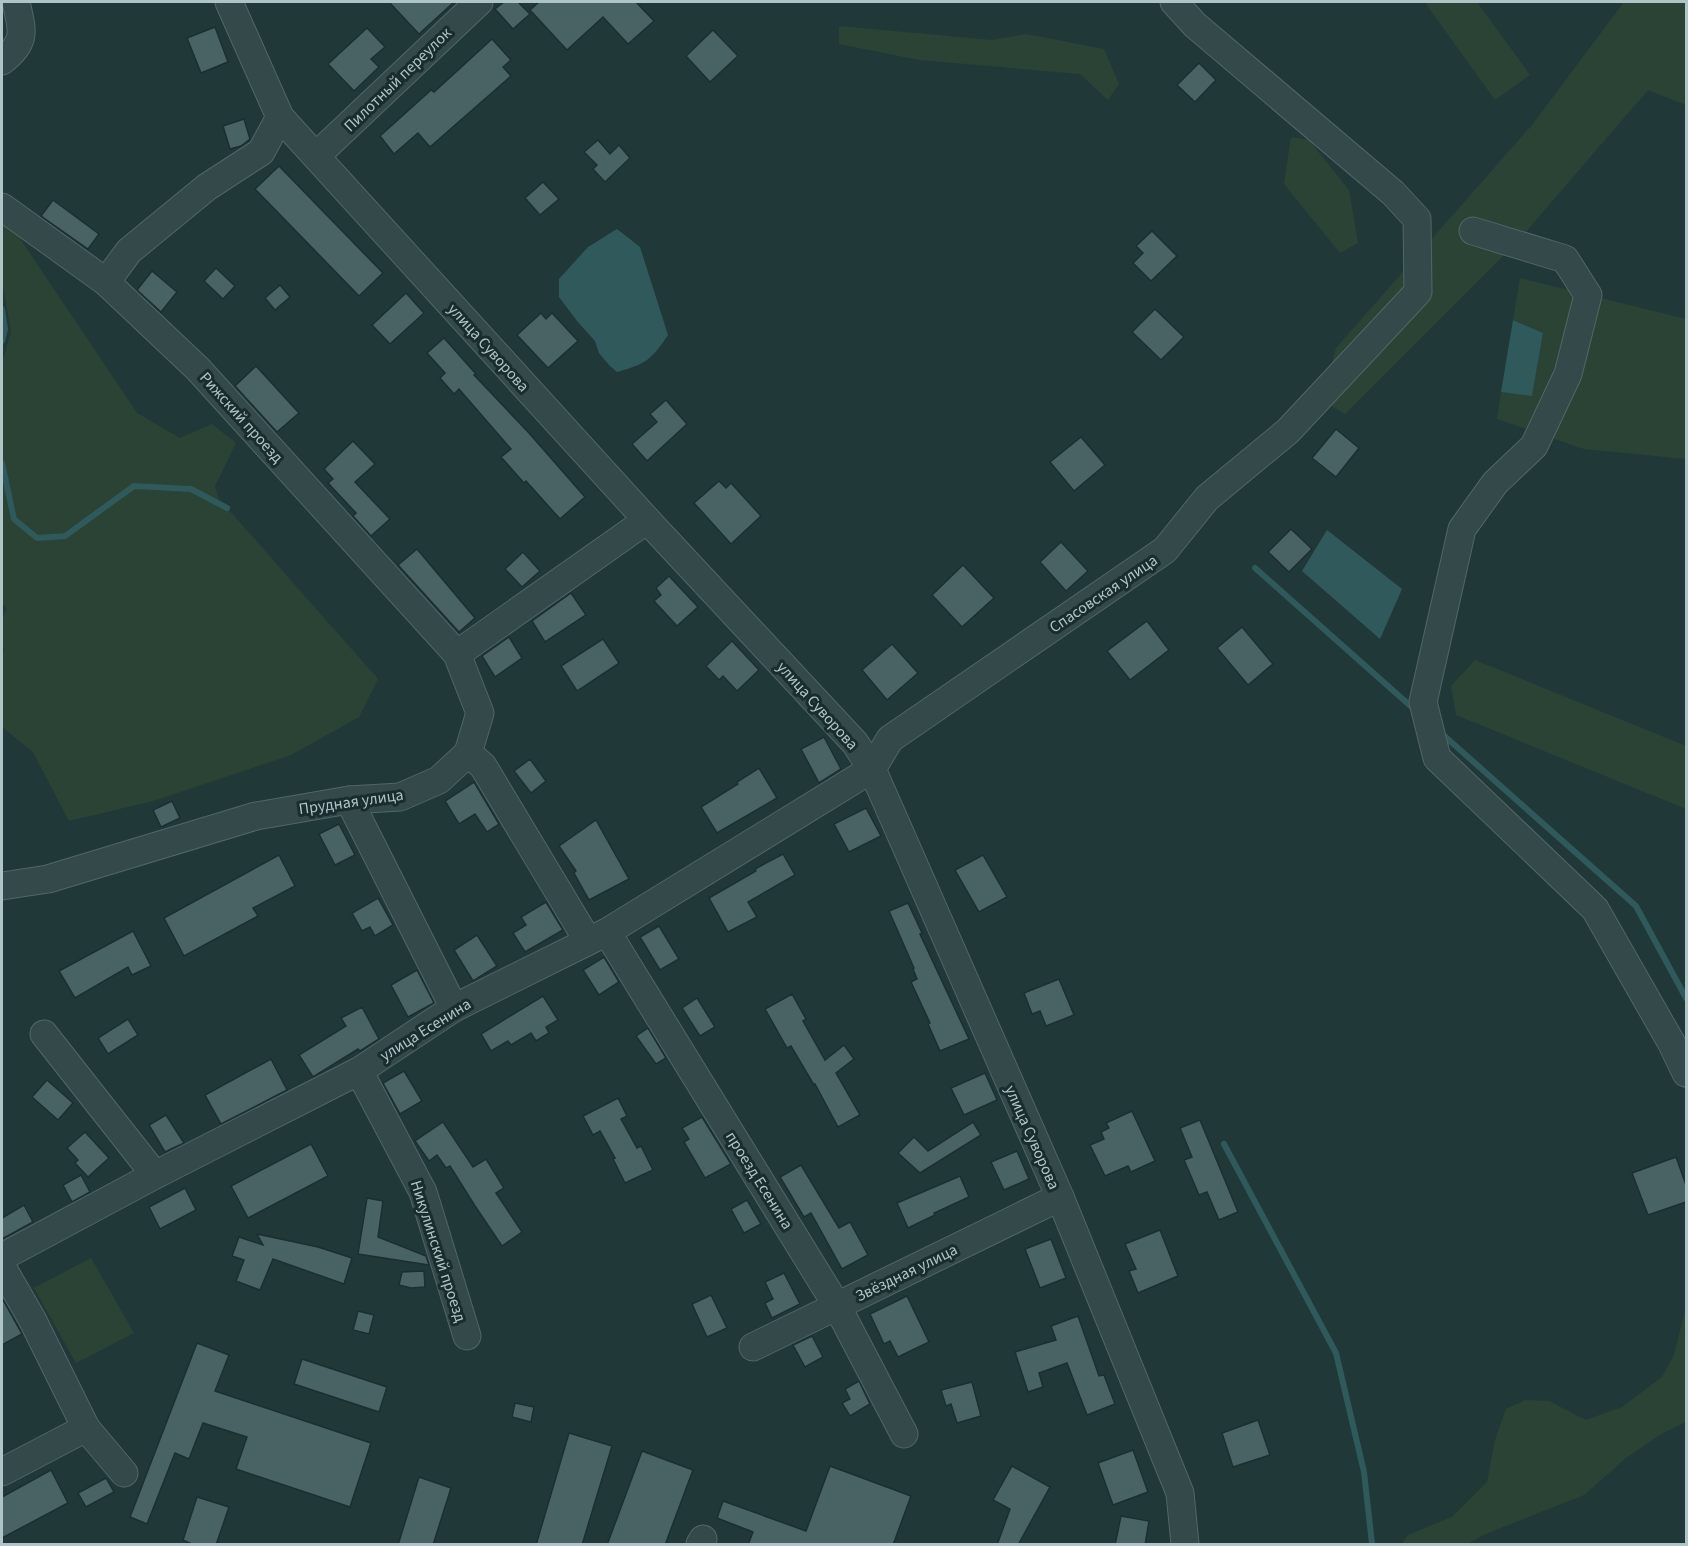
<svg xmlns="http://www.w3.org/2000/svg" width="1688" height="1546" font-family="'Source Sans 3',sans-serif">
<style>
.green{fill:#2b4335}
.water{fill:#2f595b}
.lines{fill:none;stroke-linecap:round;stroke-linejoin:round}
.stream{stroke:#2f595b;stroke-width:6}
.building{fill:#496365;stroke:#1c2f30;stroke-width:1.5}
.minor-casing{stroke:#526667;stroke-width:29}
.minor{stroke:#34494a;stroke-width:27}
.labels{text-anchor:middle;stroke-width:6;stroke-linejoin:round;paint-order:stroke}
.street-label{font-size:16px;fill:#afc4c6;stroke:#1a2d2e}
</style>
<rect width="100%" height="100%" fill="#213839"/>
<g class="green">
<path d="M1429 2H1477L1530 75 1495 100 1426 4Z"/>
<path d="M1624 2H1686V105L1648 90 1518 241 1345 414 1321 400 1336 348 1532 125Z"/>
<path d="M839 26 992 40 1026 34 1104 49 1119 84 1108 100 1080 74 919 60 839 44Z"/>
<path d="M1291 137 1309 140 1349 190 1358 243 1340 253 1284 184Z"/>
<path d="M2 225 19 237 137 413 180 438 212 424 236 443 215 486 219 500 189 486 135 483 63 533 38 536 17 518 2 454V363L11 332 2 281Z"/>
<path d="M1520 278 1686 319V459L1584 449 1497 419 1501 392 1532 395 1543 333 1513 320Z"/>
<path d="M2 463 14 519 37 538 65 536 134 486 191 489 227 508 378 679 359 717 291 755 153 801 69 821 33 752 2 727V654L4 651C0 637 0 620 7 608L2 604Z"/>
<path d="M1475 660 1686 746V809L1456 715 1451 686Z"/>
<path d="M91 1258 134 1333 76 1363 34 1288Z"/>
<path d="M1686 1307V1422L1661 1434 1626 1458 1584 1495 1488 1533 1467 1544H1402L1408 1535 1452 1517 1487 1482 1495 1440 1506 1409 1525 1400 1549 1401 1586 1420 1622 1407 1662 1377 1674 1355Z"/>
</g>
<g class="water">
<path d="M617 229 640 247 668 335C651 360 646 364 617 372L609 365 599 353 595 341 577 321 559 297V279L588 247Z"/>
<path d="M1513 320 1543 333 1532 396 1501 392Z"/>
<path d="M1327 530 1402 589 1380 639 1302 571Z"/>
</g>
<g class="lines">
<g class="stream">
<path d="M2 309 5 329 2 341"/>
<path d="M2 463 14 519 37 538 65 536 134 486 191 489 227 508"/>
<path d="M1255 568 1415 710"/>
<path d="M1441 733 1636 906 1686 998"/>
<path d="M1224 1144 1336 1353 1364 1472 1372 1544"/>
</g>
</g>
<g class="building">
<path d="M389 2H454L419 34Z"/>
<path d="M504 2H518L530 14 513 29 495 9Z"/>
<path d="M539 2H636L654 21 628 44 603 17 567 50 530 10Z"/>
<path d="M215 27 228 62 201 73 187 38Z"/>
<path d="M367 28 385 47 371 59 379 67 354 91 328 64Z"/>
<path d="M713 30 738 56 710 82 686 56Z"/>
<path d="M492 39 511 60 503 67 511 76 430 147 418 133 394 154 380 136 431 90 434 92Z"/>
<path d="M1199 63 1216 80 1195 102 1177 85Z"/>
<path d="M244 119 250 139 241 146 230 149 223 126Z"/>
<path d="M598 140 610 154 619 145 630 158 605 182 593 169 597 165 584 152Z"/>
<path d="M279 166 383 273 359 296 255 189Z"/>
<path d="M543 182 559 199 540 215 525 198Z"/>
<path d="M53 200 99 234 88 249 41 216Z"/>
<path d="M1152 231 1177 256 1151 281 1133 263 1143 253 1136 246Z"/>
<path d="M216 268 235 286 223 299 204 281Z"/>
<path d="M152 271 177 292 161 312 137 290Z"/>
<path d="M280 285 290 297 275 310 265 298Z"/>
<path d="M406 293 424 313 390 344 372 325Z"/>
<path d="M1155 309 1184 337 1161 360 1132 332Z"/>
<path d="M541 313 546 319 552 313 578 341 548 368 517 335Z"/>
<path d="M444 338 476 374 474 375 529 433 585 497 560 519 526 481 524 483 501 457 511 449 459 389 454 394 440 378 445 373 427 353Z"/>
<path d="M256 366 299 413 277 432 235 386Z"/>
<path d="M666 400 687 424 647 461 632 444 657 422 650 414Z"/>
<path d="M1336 429 1359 448 1336 477 1312 458Z"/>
<path d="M1081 437 1105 465 1074 491 1050 462Z"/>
<path d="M353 441 375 464 355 482 390 519 371 536 353 516 356 513 328 483 333 479 324 469Z"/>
<path d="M719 481 726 488 731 483 761 516 731 544 694 503Z"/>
<path d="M1291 529 1312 549 1289 572 1268 552Z"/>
<path d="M1061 542 1088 571 1066 591 1040 562Z"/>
<path d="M417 549 475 618 459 632 398 565Z"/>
<path d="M523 552 540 571 522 587 505 569Z"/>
<path d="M963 565 994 598 962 627 932 595Z"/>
<path d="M669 576 698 607 677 626 654 601 661 595 656 588Z"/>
<path d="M571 593 586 615 545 642 532 621Z"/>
<path d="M1147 621 1169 650 1130 680 1107 651Z"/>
<path d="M1242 627 1273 664 1248 685 1217 648Z"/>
<path d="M509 637 522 658 495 677 482 656Z"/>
<path d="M603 639 619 663 577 691 561 666Z"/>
<path d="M732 641 759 670 737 691 723 676 719 680 706 666Z"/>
<path d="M892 644 918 673 887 700 862 670Z"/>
<path d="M824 737 841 769 819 783 801 749Z"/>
<path d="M530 759 546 781 531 793 514 771Z"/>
<path d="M759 768 777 798 717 833 701 807 738 784 737 782Z"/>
<path d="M474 782 499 824 487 832 475 814 459 824 445 801Z"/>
<path d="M172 801 180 818 161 827 153 810Z"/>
<path d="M866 808 881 836 849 852 834 824Z"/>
<path d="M596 820 629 879 589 900 574 873 576 871 559 846Z"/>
<path d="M339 824 355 855 335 865 319 834Z"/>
<path d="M783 854 795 875 748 902 757 917 728 932 709 898 756 871 755 869Z"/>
<path d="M279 855 295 886 253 908 258 916 184 956 164 918Z"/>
<path d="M983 855 1007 897 979 912 955 870Z"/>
<path d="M378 898 393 925 375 936 370 927 362 931 352 913Z"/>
<path d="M546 902 563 930 525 952 513 933 526 925 521 917Z"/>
<path d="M908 903 922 933 920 934 969 1039 940 1051 928 1024 930 1023 911 982 917 979 913 969 914 968 889 911Z"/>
<path d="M659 926 679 959 660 970 640 937Z"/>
<path d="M133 931 151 966 132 975 128 967 75 998 59 971Z"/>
<path d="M477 935 497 966 473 981 454 950Z"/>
<path d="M604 957 619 982 599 995 583 970Z"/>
<path d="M417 970 434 1003 408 1017 391 985Z"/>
<path d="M1059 979 1074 1015 1046 1026 1040 1011 1032 1014 1024 993Z"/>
<path d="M792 994 806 1019 803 1021 825 1060 844 1045 854 1059 836 1073 860 1115 838 1127 815 1084 814 1085 791 1046 787 1048 765 1009Z"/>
<path d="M543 996 558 1020 546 1027 549 1033 536 1041 531 1033 511 1045 508 1041 491 1051 481 1034Z"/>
<path d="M697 998 715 1027 700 1036 682 1008Z"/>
<path d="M362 1007 379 1039 360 1051 358 1049 313 1077 299 1055 346 1026 341 1018Z"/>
<path d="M128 1019 138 1035 108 1054 98 1038Z"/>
<path d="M648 1028 666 1058 656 1064 636 1036Z"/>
<path d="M271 1059 287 1090 221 1124 205 1095Z"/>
<path d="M404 1071 422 1101 400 1114 383 1083Z"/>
<path d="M985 1073 997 1100 964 1115 951 1088Z"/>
<path d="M47 1080 73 1103 58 1120 32 1097Z"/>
<path d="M618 1098 627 1116 621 1119 637 1148 641 1146 653 1170 625 1183 613 1159 615 1158 600 1131 593 1135 583 1116Z"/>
<path d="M1132 1111 1155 1161 1131 1172 1128 1166 1105 1176 1090 1145 1104 1139 1101 1132 1109 1128 1106 1123Z"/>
<path d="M166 1115 184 1143 165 1152 149 1125Z"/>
<path d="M702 1117 731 1164 705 1178 684 1142 689 1139 682 1128Z"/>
<path d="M1200 1120 1238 1212 1219 1220 1207 1192 1199 1195 1184 1160 1192 1157 1180 1128Z"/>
<path d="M443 1122 473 1167 486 1159 504 1188 496 1193 522 1232 502 1246 475 1206 450 1166 446 1168 437 1155 429 1161 415 1141Z"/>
<path d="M973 1122 981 1135 920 1173 898 1153 914 1137 928 1151Z"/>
<path d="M85 1132 109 1158 88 1177 75 1163 78 1160 67 1148Z"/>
<path d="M311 1144 328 1176 248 1218 231 1186Z"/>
<path d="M1017 1151 1029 1179 1004 1190 991 1162Z"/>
<path d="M1676 1157 1686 1185V1202L1648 1215 1632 1173Z"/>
<path d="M801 1165 839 1228 850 1222 868 1255 842 1269 811 1213 804 1217 780 1177Z"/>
<path d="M81 1175 90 1192 72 1202 63 1185Z"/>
<path d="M960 1176 969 1197 934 1213 935 1215 908 1228 897 1203Z"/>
<path d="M185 1188 196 1210 160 1229 149 1207Z"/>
<path d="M367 1198 383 1201 378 1237 426 1256 429 1265 358 1254Z"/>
<path d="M747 1200 761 1224 744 1233 731 1209Z"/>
<path d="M24 1205 33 1222 2 1239V1218Z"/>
<path d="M1160 1230 1178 1276 1138 1293 1129 1271 1136 1269 1125 1244Z"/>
<path d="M257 1234 318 1247 352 1258 344 1284 273 1259 260 1290 236 1281 244 1260 232 1256 239 1237 263 1245Z"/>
<path d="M1051 1239 1066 1278 1040 1288 1025 1249Z"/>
<path d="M424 1271 425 1287 411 1288 399 1285 402 1272Z"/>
<path d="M784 1273 800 1304 772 1318 765 1303 773 1299 765 1282Z"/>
<path d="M711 1295 727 1328 707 1337 692 1304Z"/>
<path d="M907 1296 929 1342 898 1357 890 1341 884 1344 870 1314Z"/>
<path d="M2 1298 22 1334 2 1345Z"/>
<path d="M358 1311 374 1315 369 1334 353 1330Z"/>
<path d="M1078 1316 1099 1376 1104 1375 1115 1404 1087 1415 1067 1363 1039 1373 1043 1387 1028 1392 1015 1352 1056 1340 1051 1326Z"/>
<path d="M812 1336 823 1357 805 1367 793 1345Z"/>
<path d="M197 1343 229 1355 215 1391 371 1443 350 1507 236 1469 247 1437 203 1423 189 1459 175 1453 147 1524 130 1517Z"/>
<path d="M302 1359 387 1387 379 1412 294 1384Z"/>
<path d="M859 1381 870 1404 850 1416 842 1403 850 1399 845 1389Z"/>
<path d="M972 1382 981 1416 957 1423 951 1404 946 1406 941 1390Z"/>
<path d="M515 1403 534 1407 531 1422 512 1417Z"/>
<path d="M1258 1420 1270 1455 1233 1467 1222 1433Z"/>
<path d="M569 1433 612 1446 582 1545H536Z"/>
<path d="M1133 1450 1148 1492 1113 1505 1098 1463Z"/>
<path d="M642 1451 693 1470 665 1545H607Z"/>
<path d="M830 1466 911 1496 893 1545H748L753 1532 717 1518 723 1501 806 1531Z"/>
<path d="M1012 1466 1050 1487 1018 1545H997L1010 1509 993 1500Z"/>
<path d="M51 1470 68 1503 2 1538V1497Z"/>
<path d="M419 1477 451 1488 433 1545H398Z"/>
<path d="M106 1478 114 1492 86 1507 78 1493Z"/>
<path d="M197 1497 229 1507 216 1545H194L183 1540Z"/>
<path d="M1121 1516 1149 1521 1145 1545H1115Z"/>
</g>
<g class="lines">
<g class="minor-casing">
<g id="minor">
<path d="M229 2 280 117 647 520 855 743 872 769 1060 1197 1180 1493 1185 1544"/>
<path d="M2 61C28 41 22 30 16 2"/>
<path d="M316 156 479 2"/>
<path d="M2 207 106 282 198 369 457 654 480 713 468 753 439 780 400 797 349 800 256 816 48 879 2 886"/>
<path d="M1473 231 1565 259 1588 295 1568 374 1534 446 1495 483 1462 529 1423 702 1437 758 1595 909 1671 1042 1686 1073"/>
<path d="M106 282 129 251 207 187 261 152 280 117"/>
<path d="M457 654 647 520"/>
<path d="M468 753 483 766 588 941"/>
<path d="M349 800 454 1008"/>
<path d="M607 932 837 1306 904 1434"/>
<path d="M44 1034 155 1175"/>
<path d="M359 1071 423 1192 467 1336"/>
<path d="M2 1257 155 1175 359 1071 454 1008 607 932 872 769 890 739 1165 550 1207 498 1288 431 1418 292 1417 219 1393 193 1195 25 1174 2"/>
<path d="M2 1267 32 1319 86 1428 124 1473"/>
<path d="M753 1347 1060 1197"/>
<path d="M2 1472 86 1428"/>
<path d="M700 1544 703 1539"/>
</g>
</g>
<use href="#minor" class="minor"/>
</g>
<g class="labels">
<g class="street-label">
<text transform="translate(397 79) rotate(-44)" y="6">Пилотный переулок</text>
<text transform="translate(489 347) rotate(48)" y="6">улица Суворова</text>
<text transform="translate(242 417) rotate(48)" y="6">Рижский проезд</text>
<text transform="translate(1103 593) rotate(-34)" y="6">Спасовская улица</text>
<text transform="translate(818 705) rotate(48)" y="6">улица Суворова</text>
<text transform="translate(351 801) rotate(-8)" y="6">Прудная улица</text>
<text transform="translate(425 1029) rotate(-32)" y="6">улица Есенина</text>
<text transform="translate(1033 1137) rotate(66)" y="6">улица Суворова</text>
<text transform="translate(760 1180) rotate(58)" y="6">проезд Есенина</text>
<text transform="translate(439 1251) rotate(72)" y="6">Никулинский проезд</text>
<text transform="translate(906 1272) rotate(-26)" y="6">Звёздная улица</text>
</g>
</g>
<rect width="1688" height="1546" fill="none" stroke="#afc4c6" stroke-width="6"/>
</svg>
